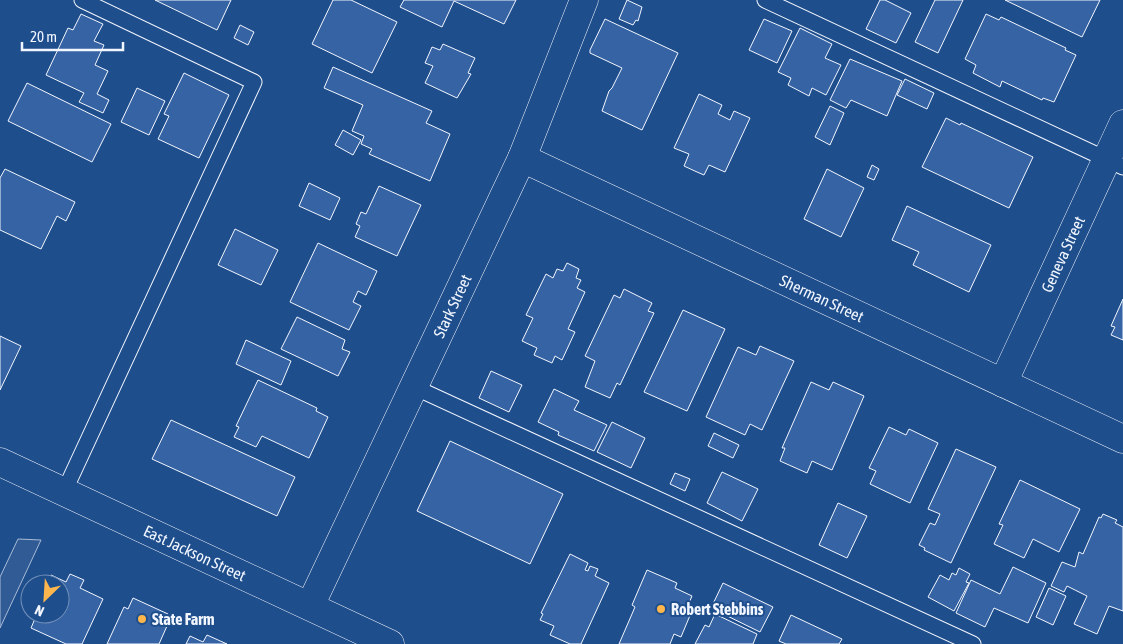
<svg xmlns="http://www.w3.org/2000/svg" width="1123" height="644" font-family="'Asap Condensed',sans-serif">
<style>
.parking{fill:#305b95;stroke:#a8bbd7}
.building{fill:#3563a3;stroke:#f2f6ff}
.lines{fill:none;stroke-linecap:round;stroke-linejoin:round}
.service-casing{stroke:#f2f6ff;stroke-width:17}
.minor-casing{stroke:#f2f6ff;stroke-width:29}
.secondary-casing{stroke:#f2f6ff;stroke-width:29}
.service{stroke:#1f4e8c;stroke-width:15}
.minor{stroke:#1f4e8c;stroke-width:28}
.secondary{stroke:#1f4e8c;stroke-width:28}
.poi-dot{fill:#ffb74d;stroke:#1f4e8c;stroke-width:2}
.labels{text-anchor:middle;stroke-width:4;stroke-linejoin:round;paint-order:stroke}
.street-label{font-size:16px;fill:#f2f6ff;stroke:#1f4e8c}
.poi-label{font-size:16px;font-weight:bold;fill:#f2f6ff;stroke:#1f4e8c;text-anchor:start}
</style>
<rect width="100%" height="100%" fill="#1f4e8c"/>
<path class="parking" d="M18 539 41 540 0 628V577Z"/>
<g class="building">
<path d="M155 0H231L217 30Z"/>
<path d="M333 0H351L397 22 372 73 312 44Z"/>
<path d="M404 0H516L504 24 454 1 442 27 400 7Z"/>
<path d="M627 0 642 7 638 21 636 20 633 25 619 19Z"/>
<path d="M880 0H885L911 13 896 43 866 29Z"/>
<path d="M935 0H963L938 53 915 42Z"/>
<path d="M1005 0H1100L1082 37Z"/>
<path d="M81 14 103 24 94 41 104 45 95 65 108 71 97 94 109 100 103 113 79 102 84 93 46 75 68 28 73 30Z"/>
<path d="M986 14 999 20 1001 17 1066 48 1065 50 1076 55 1054 102 1043 98 1042 100 1002 81 1000 87 973 73 976 65 965 59Z"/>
<path d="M605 19 678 53 642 130 602 111 609 91 612 88 622 68 590 53V50Z"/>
<path d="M764 19 792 31 777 63 749 50Z"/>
<path d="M240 25 254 32 248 45 234 38Z"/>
<path d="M800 28 832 44 825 58 841 65 826 95 812 88 809 96 788 85 791 78 778 72Z"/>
<path d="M443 44 475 58 468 73 471 74 457 98 425 83 433 66 425 63 432 47 440 50Z"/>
<path d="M850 59 902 81 887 116 851 100 846 108 830 100Z"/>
<path d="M333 67 432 111 426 123 450 134 430 181 369 154 372 149 361 144 364 136 352 131 363 105 324 88Z"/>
<path d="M184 73 229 95 199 158 158 139 169 116 164 114Z"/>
<path d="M905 79 934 93 927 109 897 95Z"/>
<path d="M27 83 111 124 92 162 8 121Z"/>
<path d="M137 88 165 101 149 135 121 122Z"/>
<path d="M699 94 722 105 718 114 730 120 734 111 750 118 725 172 709 165 704 175 697 172 684 166 689 154 674 148Z"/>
<path d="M830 106 844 113 830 145 815 137Z"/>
<path d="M946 118 960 125 961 123 1033 157 1009 208 922 167Z"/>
<path d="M343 130 361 140 353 155 335 145Z"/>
<path d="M872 165 879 169 874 180 867 177Z"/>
<path d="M5 169 75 202 66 221 57 216 41 249 0 230V178Z"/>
<path d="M827 169 864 188 841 237 804 219Z"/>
<path d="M309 183 340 198 330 220 299 206Z"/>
<path d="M379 186 421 205 397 256 355 237 360 226 356 224 361 212 366 214Z"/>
<path d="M907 206 991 245 969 292 913 265 919 252 892 240Z"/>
<path d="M235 229 278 250 261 285 218 265Z"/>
<path d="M318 243 377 271 366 295 358 291 353 302 361 306 349 330 290 302Z"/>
<path d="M567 263 579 269 576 278 581 280 577 288 585 292 568 329 575 332 562 360 555 356 552 363 534 355 537 348 522 341 533 318 526 315 546 274 553 278 557 269 563 271Z"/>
<path d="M624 289 652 303 648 311 654 313 620 385 617 383 610 398 585 387 595 361 585 356 614 295 620 298Z"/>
<path d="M1123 299V340L1111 335 1115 327 1111 326Z"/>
<path d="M683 310 725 329 687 411 644 392Z"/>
<path d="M297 317 345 340 342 349 350 352 338 376 281 349Z"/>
<path d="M0 336 21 346 0 390Z"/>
<path d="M246 340 291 361 281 385 236 364Z"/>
<path d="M760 346 794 361 762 430 750 424 745 435 706 417 738 347 756 355Z"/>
<path d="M491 371 522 385 509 412 479 398Z"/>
<path d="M258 380 317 408 316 411 328 417 309 458 262 436 256 447 234 437 239 427 236 426Z"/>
<path d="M811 382 829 390 833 382 864 396 832 470 812 461 807 473 780 461 785 448H782Z"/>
<path d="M554 389 579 401 574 410 607 425 594 451 558 435 559 432 538 422Z"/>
<path d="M171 420 295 477 277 516 152 459Z"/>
<path d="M612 422 645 438 631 468 597 452Z"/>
<path d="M889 427 906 435 909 429 938 443 910 503 870 484 876 471 869 468Z"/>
<path d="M714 433 739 445 733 458 708 446Z"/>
<path d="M450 441 563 494 530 564 417 511Z"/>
<path d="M956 449 996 467 951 563 924 550 925 548 919 545 930 523 935 525 940 514 928 509Z"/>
<path d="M722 472 758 489 742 521 707 503Z"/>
<path d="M675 473 690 479 685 491 670 484Z"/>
<path d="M1020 480 1080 509 1059 552 1033 539 1024 558 994 544 1003 525 999 524Z"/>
<path d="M838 503 867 516 847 558 819 545Z"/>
<path d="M1103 514 1117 520 1115 523 1123 527V611L1109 606 1097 634 1074 624 1087 596 1067 586 1064 592 1051 586 1062 562 1075 567 1079 552 1083 554 1099 517 1101 518Z"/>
<path d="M570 554 588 563 585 570 588 571 590 566 598 569 595 576 609 583 581 644H570L550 635 554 626 540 620 543 614 541 613Z"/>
<path d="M1013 567 1046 583 1028 623 994 608 985 627 956 613 971 580 1000 594Z"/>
<path d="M959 568 970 574 966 582 969 583 954 611 928 597 940 575 949 580 952 573 956 575Z"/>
<path d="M647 570 677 583 675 588 692 596 686 610 691 613 681 637 674 634 670 644H619L635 607 632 605Z"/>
<path d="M70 574 84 580 80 588 103 599 82 644H66L31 628 37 614H60V584H47L51 575 66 582Z"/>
<path d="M723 583 773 607 760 632 711 608Z"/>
<path d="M1049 588 1066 596 1053 625 1036 617Z"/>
<path d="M133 598 168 614 163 624 167 626 159 644H107L124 607 128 609Z"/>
<path d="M715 614 757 634 753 644H695L705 625 709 627Z"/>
<path d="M791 615 842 639 839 644H786L779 641Z"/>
<path d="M207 635 227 644H186L190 636 203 642Z"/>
</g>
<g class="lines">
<g class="service-casing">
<g id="service">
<path d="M765 0 1123 167"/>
<path d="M414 387 973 644"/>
<path d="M64 492 254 82 82 0"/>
</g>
</g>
<g class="minor-casing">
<g id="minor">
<path id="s1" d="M522 158 1123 439"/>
<path id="s2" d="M1003 383 1123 124"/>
<path id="s3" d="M310 606 522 158 584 0"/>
</g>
</g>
<g class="secondary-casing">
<g id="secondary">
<path id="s4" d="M0 462 390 644"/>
</g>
</g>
<use href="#service" class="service"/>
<use href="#minor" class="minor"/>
<use href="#secondary" class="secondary"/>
</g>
<g class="poi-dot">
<circle cx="661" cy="609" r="5"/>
<circle cx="142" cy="619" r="5"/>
</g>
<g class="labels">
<g class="street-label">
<text dy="6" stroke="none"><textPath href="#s2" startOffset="142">Geneva Street</textPath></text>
<text dy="6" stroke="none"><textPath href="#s1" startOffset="331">Sherman Street</textPath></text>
<text dy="6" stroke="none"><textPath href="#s3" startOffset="332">Stark Street</textPath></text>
<text dy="6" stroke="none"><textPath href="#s4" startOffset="215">East Jackson Street</textPath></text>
</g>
<g class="poi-label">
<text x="671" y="615">Robert Stebbins</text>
<text x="152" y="625">State Farm</text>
</g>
</g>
<g transform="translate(45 599) rotate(205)"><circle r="24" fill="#1f4e8c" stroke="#7391ba"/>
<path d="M0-4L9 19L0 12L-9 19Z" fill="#ffb74d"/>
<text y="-8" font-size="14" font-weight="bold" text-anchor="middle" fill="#f2f6ff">N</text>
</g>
<path d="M22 42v8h101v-8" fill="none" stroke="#f2f6ff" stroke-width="2.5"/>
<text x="30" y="42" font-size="15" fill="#f2f6ff" stroke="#1f4e8c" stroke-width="4" paint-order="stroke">20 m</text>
</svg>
